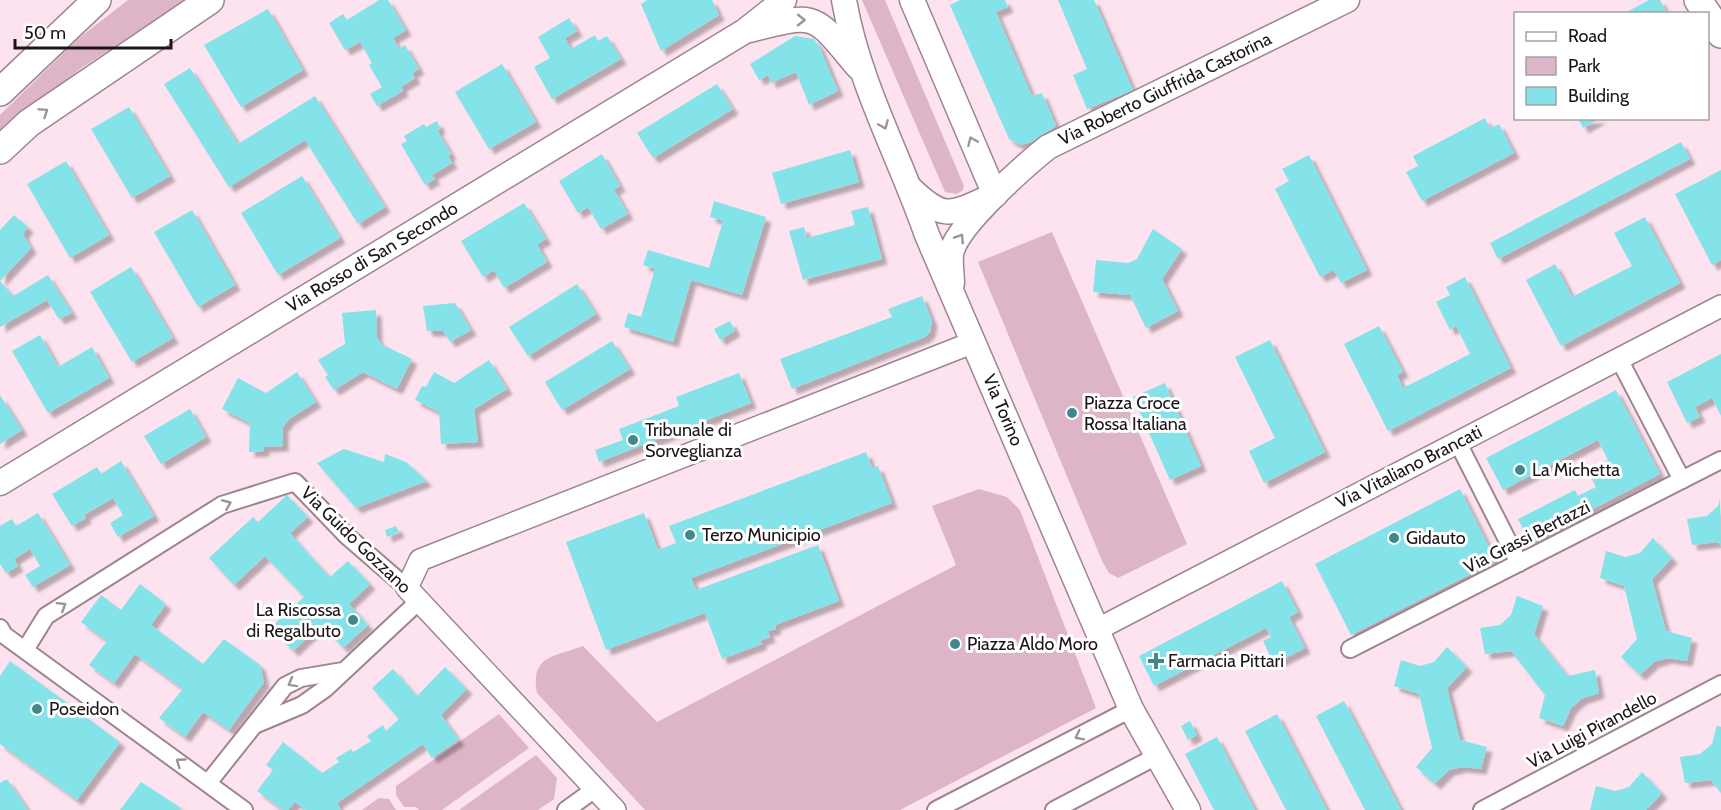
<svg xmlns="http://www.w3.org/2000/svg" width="1721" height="810" font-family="Cabin,sans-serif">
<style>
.green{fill:#deb4c9}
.building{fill:#83e3e9;filter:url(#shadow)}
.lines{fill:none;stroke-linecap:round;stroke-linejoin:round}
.minor-casing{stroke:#9c8590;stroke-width:20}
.tertiary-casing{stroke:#9c8590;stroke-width:24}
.secondary-casing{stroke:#9c8590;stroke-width:27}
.primary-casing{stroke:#9c8590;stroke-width:30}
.minor{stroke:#fff;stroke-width:16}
.tertiary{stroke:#fff;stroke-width:21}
.secondary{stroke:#fff;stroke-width:24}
.primary{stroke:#fff;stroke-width:27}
.oneway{stroke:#999597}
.poi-dot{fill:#41888d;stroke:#fff;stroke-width:2}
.labels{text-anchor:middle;stroke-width:6;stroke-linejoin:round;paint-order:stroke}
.street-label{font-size:18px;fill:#1d1418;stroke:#fff}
.poi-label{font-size:18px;fill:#1d1418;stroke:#fff;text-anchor:start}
</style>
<defs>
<filter id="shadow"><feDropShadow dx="5.5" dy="5.5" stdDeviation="1.5" flood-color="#0004"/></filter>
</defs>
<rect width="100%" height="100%" fill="#fde3ef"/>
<g class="green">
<path d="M128 0H187L80 69 0 133V115L78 39Z"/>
<path d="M862 0H885L964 186 963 190 957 194 945 192Z"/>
<path d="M1052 232 1187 544 1118 578 1109 573 1103 563 978 262Z"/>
<path d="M979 489 1007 497 1020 510 1096 708 900 810H645L537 693C530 656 553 657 583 646L657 722 956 565 932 506Z"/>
<path d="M499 714 529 748 442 810H419L416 807H404L396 795V786Z"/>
<path d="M536 755 557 778 554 799 538 810H459Z"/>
<path d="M379 798 389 799 396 810H362Z"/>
</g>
<g class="building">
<path d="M379 0H388L406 30 393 38 399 49 405 45 419 69 412 73 415 78 401 87 403 91 377 106 370 94 382 87 369 65 372 63 360 42 345 50 329 23 343 14 347 20Z"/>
<path d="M647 0H712L719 15 661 51 641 4Z"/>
<path d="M960 0H1005L1008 7 996 12 1032 96 1042 93 1056 126 1031 142 1021 145 1009 139 950 5Z"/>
<path d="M1058 0H1094L1133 90 1087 109 1073 75 1087 69Z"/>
<path d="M1649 0H1660L1667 14H1623Z"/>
<path d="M268 9 303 70 241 107 204 45Z"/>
<path d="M569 18 577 31 565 38 571 49 595 35 598 41 607 36 621 59 552 99 534 67 550 58 538 37Z"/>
<path d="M795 36 814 39 819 46 838 91 809 105 796 72 771 83 768 75 759 80 750 64Z"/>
<path d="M502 64 536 122 489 149 455 92Z"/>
<path d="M190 68 238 144 315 96 385 207 358 224 305 140 229 187 164 84Z"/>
<path d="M717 84 733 109 653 158 637 133Z"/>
<path d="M129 107 170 176 132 198 91 129Z"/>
<path d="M1485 118 1490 128 1499 124 1514 153 1422 201 1406 172 1418 166 1413 156Z"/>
<path d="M1578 118H1601L1583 128Z"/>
<path d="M437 121 440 128 437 130 451 154 448 156 452 163 432 175 435 179 425 185 401 144 407 141 404 136 424 124 426 127Z"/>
<path d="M1681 142 1690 159 1498 259 1490 243Z"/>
<path d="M850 150 859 182 781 204 772 173Z"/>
<path d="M602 154 620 186 614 190 628 214 601 229 588 207 578 213 559 181Z"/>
<path d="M1309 155 1367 270 1341 283 1334 270 1320 277 1275 189 1289 181 1282 169Z"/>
<path d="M66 161 109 235 70 258 27 184Z"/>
<path d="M1721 170V260L1712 265 1675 194Z"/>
<path d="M302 176 340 238 278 275 241 213Z"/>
<path d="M714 201 766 217 742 295 691 280 673 342 624 327 628 313 641 317 655 269 643 265 648 250 709 268 723 221 710 217Z"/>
<path d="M524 203 546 239 537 244 547 262 504 288 494 270 483 277 461 241Z"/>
<path d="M868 207 882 259 803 280 789 231 804 227 807 238 855 225 851 211Z"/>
<path d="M192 210 235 285 198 307 154 232Z"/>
<path d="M14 215 28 227 23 234 31 248 0 281 13 296 48 275 72 313 59 319 47 300 0 327V230Z"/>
<path d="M1645 217 1680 283 1561 346 1526 280 1555 264 1572 297 1632 266 1614 233Z"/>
<path d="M1153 229 1182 249 1162 279 1178 311 1146 328 1130 295 1093 292 1096 260 1128 263 1137 259Z"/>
<path d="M131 267 173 338 132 362 90 292Z"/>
<path d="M1465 277 1511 368 1388 431 1344 344 1379 326 1403 372 1397 375 1403 388 1470 354 1456 326 1450 330 1436 302 1450 295 1446 287Z"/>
<path d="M577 284 596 314 528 356 509 327Z"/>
<path d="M922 296 932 321 930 332 925 337 792 389 780 359 892 317 888 309Z"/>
<path d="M455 303 471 330 450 342 443 331H427L423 306Z"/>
<path d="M376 310 377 337 381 344 412 359 397 389 363 372 334 390 325 377 328 375 318 360 345 344 342 313Z"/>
<path d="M730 321 735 331 720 340 714 329Z"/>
<path d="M40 335 58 367 92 347 109 378 48 413 12 351Z"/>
<path d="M1270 340 1325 452 1264 483 1249 451 1275 438 1235 357Z"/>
<path d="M612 341 630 369 562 410 545 382Z"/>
<path d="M1721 354V416L1712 398 1695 407 1700 417 1687 423 1667 382Z"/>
<path d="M489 360 507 389 474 409 478 442 441 444 439 412 415 400 422 386 426 387 434 372 454 383Z"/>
<path d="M297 372 316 402 289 419 283 427V446L264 447V451L249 452 250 423 222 409 238 378 266 393Z"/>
<path d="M739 373 751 403 599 462 595 450 623 440 619 429 679 406 676 397Z"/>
<path d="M1165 383 1201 466 1170 480 1133 397Z"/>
<path d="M1616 390 1660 474 1530 542 1518 519 1575 490 1578 496 1596 487 1588 471 1608 460 1598 440 1503 490 1486 458Z"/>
<path d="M0 395 22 430 0 444Z"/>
<path d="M190 409 206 437 161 464 144 436Z"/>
<path d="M344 449 384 462 385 454 406 462 427 481 356 508 317 463Z"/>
<path d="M866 452 872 468 878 466 892 503 691 578 696 590 818 545 839 601 775 625 776 629 768 631 770 637 760 641 762 644 722 659 705 613 606 650 566 542 644 513 658 550 676 543 669 526Z"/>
<path d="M121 461 154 516 118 537 110 523 123 515 113 498 84 515 86 518 72 526 52 494 97 467 101 474Z"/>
<path d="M1460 489 1496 561 1351 635 1315 564Z"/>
<path d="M287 495 308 517 290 533 303 548 330 577 348 561 370 584 349 604 368 625 343 648 322 624 293 651 271 627 304 597 265 556 234 585 209 558 253 517 258 522Z"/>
<path d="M1720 499 1721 546 1718 542 1692 545 1687 519 1707 516 1718 506Z"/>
<path d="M38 513 70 565 33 587 25 575 40 566 30 549 14 559 18 566 6 573 0 564V526L12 519 16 526Z"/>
<path d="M396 526 399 532 387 537 385 530Z"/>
<path d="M1653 538 1672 558 1652 579 1666 631 1692 638 1687 661 1667 658 1654 662 1640 675 1621 657 1637 639 1624 586 1600 578 1606 551 1625 557 1640 553Z"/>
<path d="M1282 581 1298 612 1289 617 1305 648 1274 664 1263 641 1271 637 1266 628 1154 686 1139 656Z"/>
<path d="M140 584 166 604 151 625 203 664 224 639 260 665 264 682 229 730 203 712 185 737 159 718 183 689 135 654 114 683 89 665 107 641 81 622 101 595 121 610Z"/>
<path d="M1517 596 1543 606 1534 634 1568 676 1595 670 1599 693 1581 699 1571 708 1563 726 1539 718 1545 695 1511 651 1485 654 1480 628 1500 625 1511 615Z"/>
<path d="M1447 647 1467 667 1447 688 1460 740 1487 747 1481 769 1462 767 1449 770 1435 784 1416 767 1432 748 1419 694 1394 686 1401 660 1420 666 1434 662Z"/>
<path d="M10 661 120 742 77 800 0 744V676Z"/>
<path d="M445 667 467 689 441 715 459 740 432 758 423 744 337 803 341 810H306L295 802 288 810H283L257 791 273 770 266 765 283 742 322 773 339 762 336 758 351 749 353 752 371 741 367 736 383 725 386 731 399 719 372 688 393 669 417 696Z"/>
<path d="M1344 701 1401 810H1365L1316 716Z"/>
<path d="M1277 714 1327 810H1286L1245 731Z"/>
<path d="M1190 721 1197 735 1188 740 1181 726Z"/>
<path d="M1717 725 1721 727V793L1711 780 1685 783 1680 757 1700 754 1712 744Z"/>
<path d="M1217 737 1255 810H1214L1185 754Z"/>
<path d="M1642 772 1662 793 1646 810H1590L1596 786 1615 791 1629 787Z"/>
<path d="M7 779 28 810H0V783Z"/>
<path d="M141 782 181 808 180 810H120Z"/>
</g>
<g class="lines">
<g class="minor-casing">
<g id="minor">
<path d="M1619 359 1682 480"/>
<path d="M1458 443 1519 563"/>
<path d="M0 628 4 635 244 810"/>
<path d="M1350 649 1721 460"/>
<path d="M25 650 46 616 222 505 295 482 347 536 407 588"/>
<path d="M257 724 302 705 326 688 419 601"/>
<path d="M208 783 285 686 301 678 343 671"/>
<path d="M566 810 595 789"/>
<path d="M936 810 1131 709"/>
<path d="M1054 810 1157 756"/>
<path d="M1482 810 1721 684"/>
</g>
</g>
<g class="tertiary-casing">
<g id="tertiary">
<path d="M1098 629 1721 306"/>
<path d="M615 810 407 588 420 560 974 342"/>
</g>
</g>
<g class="secondary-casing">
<g id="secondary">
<path d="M844 0C858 82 900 157 927 235L1131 709 1188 810"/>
<path d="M912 0 995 195"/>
<path d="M750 30C819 12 813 14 858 67"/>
<path d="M912 190C944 221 952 214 990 197"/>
<path d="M952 283C952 273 949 259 952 250 961 222 1024 166 1048 147L1347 0"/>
<path d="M0 483 745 31 784 0"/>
</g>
</g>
<g class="primary-casing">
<g id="primary">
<path d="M1698 0 1721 34"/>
<path d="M0 92 97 0"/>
<path d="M0 150 29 123 210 0"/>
</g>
</g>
<use href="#minor" class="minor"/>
<use href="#tertiary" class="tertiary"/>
<use href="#secondary" class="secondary"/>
<use href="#primary" class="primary"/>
</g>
<defs><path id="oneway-chevron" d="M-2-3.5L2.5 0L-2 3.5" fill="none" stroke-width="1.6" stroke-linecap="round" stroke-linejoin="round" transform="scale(1.5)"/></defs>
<g class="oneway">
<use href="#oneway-chevron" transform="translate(801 20) rotate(1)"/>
<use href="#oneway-chevron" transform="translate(44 112) rotate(-34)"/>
<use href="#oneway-chevron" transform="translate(884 125) rotate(67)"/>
<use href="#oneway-chevron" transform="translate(972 141) rotate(-113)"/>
<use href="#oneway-chevron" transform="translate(960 238) rotate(-57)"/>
<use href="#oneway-chevron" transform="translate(227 504) rotate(-23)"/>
<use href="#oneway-chevron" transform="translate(62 606) rotate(-32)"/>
<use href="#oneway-chevron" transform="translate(292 683) rotate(151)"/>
<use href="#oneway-chevron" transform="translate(1079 736) rotate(153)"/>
<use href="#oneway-chevron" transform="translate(180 762) rotate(-144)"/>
</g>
<g class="poi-dot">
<circle cx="1072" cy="413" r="6"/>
<circle cx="633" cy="440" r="6"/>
<circle cx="1520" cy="470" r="6"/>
<circle cx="690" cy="535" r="6"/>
<circle cx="1394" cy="538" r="6"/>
<circle cx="353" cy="620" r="6"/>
<circle cx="955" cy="644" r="6"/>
<path d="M1153 652h6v6h6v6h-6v6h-6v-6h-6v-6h6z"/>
<circle cx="37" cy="709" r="6"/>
</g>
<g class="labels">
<g class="street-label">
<text transform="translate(1165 89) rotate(-26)" y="6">Via Roberto Giuffrida Castorina</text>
<text transform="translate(372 257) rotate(-31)" y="6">Via Rosso di San Secondo</text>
<text transform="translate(1003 410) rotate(67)" y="6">Via Torino</text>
<text transform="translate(1409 467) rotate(-27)" y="6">Via Vitaliano Brancati</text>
<text transform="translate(1527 537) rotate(-27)" y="6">Via Grassi Bertazzi</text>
<text transform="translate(356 540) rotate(44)" y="6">Via Guido Gozzano</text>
<text transform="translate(1592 730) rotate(-28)" y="6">Via Luigi Pirandello</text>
</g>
<g class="poi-label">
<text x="1084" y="409">Piazza Croce<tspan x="1084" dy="21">Rossa Italiana</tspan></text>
<text x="645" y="436">Tribunale di<tspan x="645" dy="21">Sorveglianza</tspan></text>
<text x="1532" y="476">La Michetta</text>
<text x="702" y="541">Terzo Municipio</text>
<text x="1406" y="544">Gidauto</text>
<text x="341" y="616" text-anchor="end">La Riscossa<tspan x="341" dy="21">di Regalbuto</tspan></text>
<text x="967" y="650">Piazza Aldo Moro</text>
<text x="1168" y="667">Farmacia Pittari</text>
<text x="49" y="715">Poseidon</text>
</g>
</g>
<rect x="1514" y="12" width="195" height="108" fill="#ffffff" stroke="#a5a1a3" stroke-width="1.5"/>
<rect x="1526" y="32" width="30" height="9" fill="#ffffff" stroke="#a5a1a3" stroke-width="1.5"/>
<text x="1568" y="42" font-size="18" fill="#1d1418">Road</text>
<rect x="1526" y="57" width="30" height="18" fill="#deb4c9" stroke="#a5a1a3" stroke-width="1.5"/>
<text x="1568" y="72" font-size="18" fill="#1d1418">Park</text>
<rect x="1526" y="87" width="30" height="18" fill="#83e3e9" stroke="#a5a1a3" stroke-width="1.5"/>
<text x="1568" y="102" font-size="18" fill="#1d1418">Building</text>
<path d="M15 39v9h156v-9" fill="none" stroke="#1d1418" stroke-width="3"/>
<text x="24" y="39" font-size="18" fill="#1d1418" stroke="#ffffff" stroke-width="4.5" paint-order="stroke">50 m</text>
</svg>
